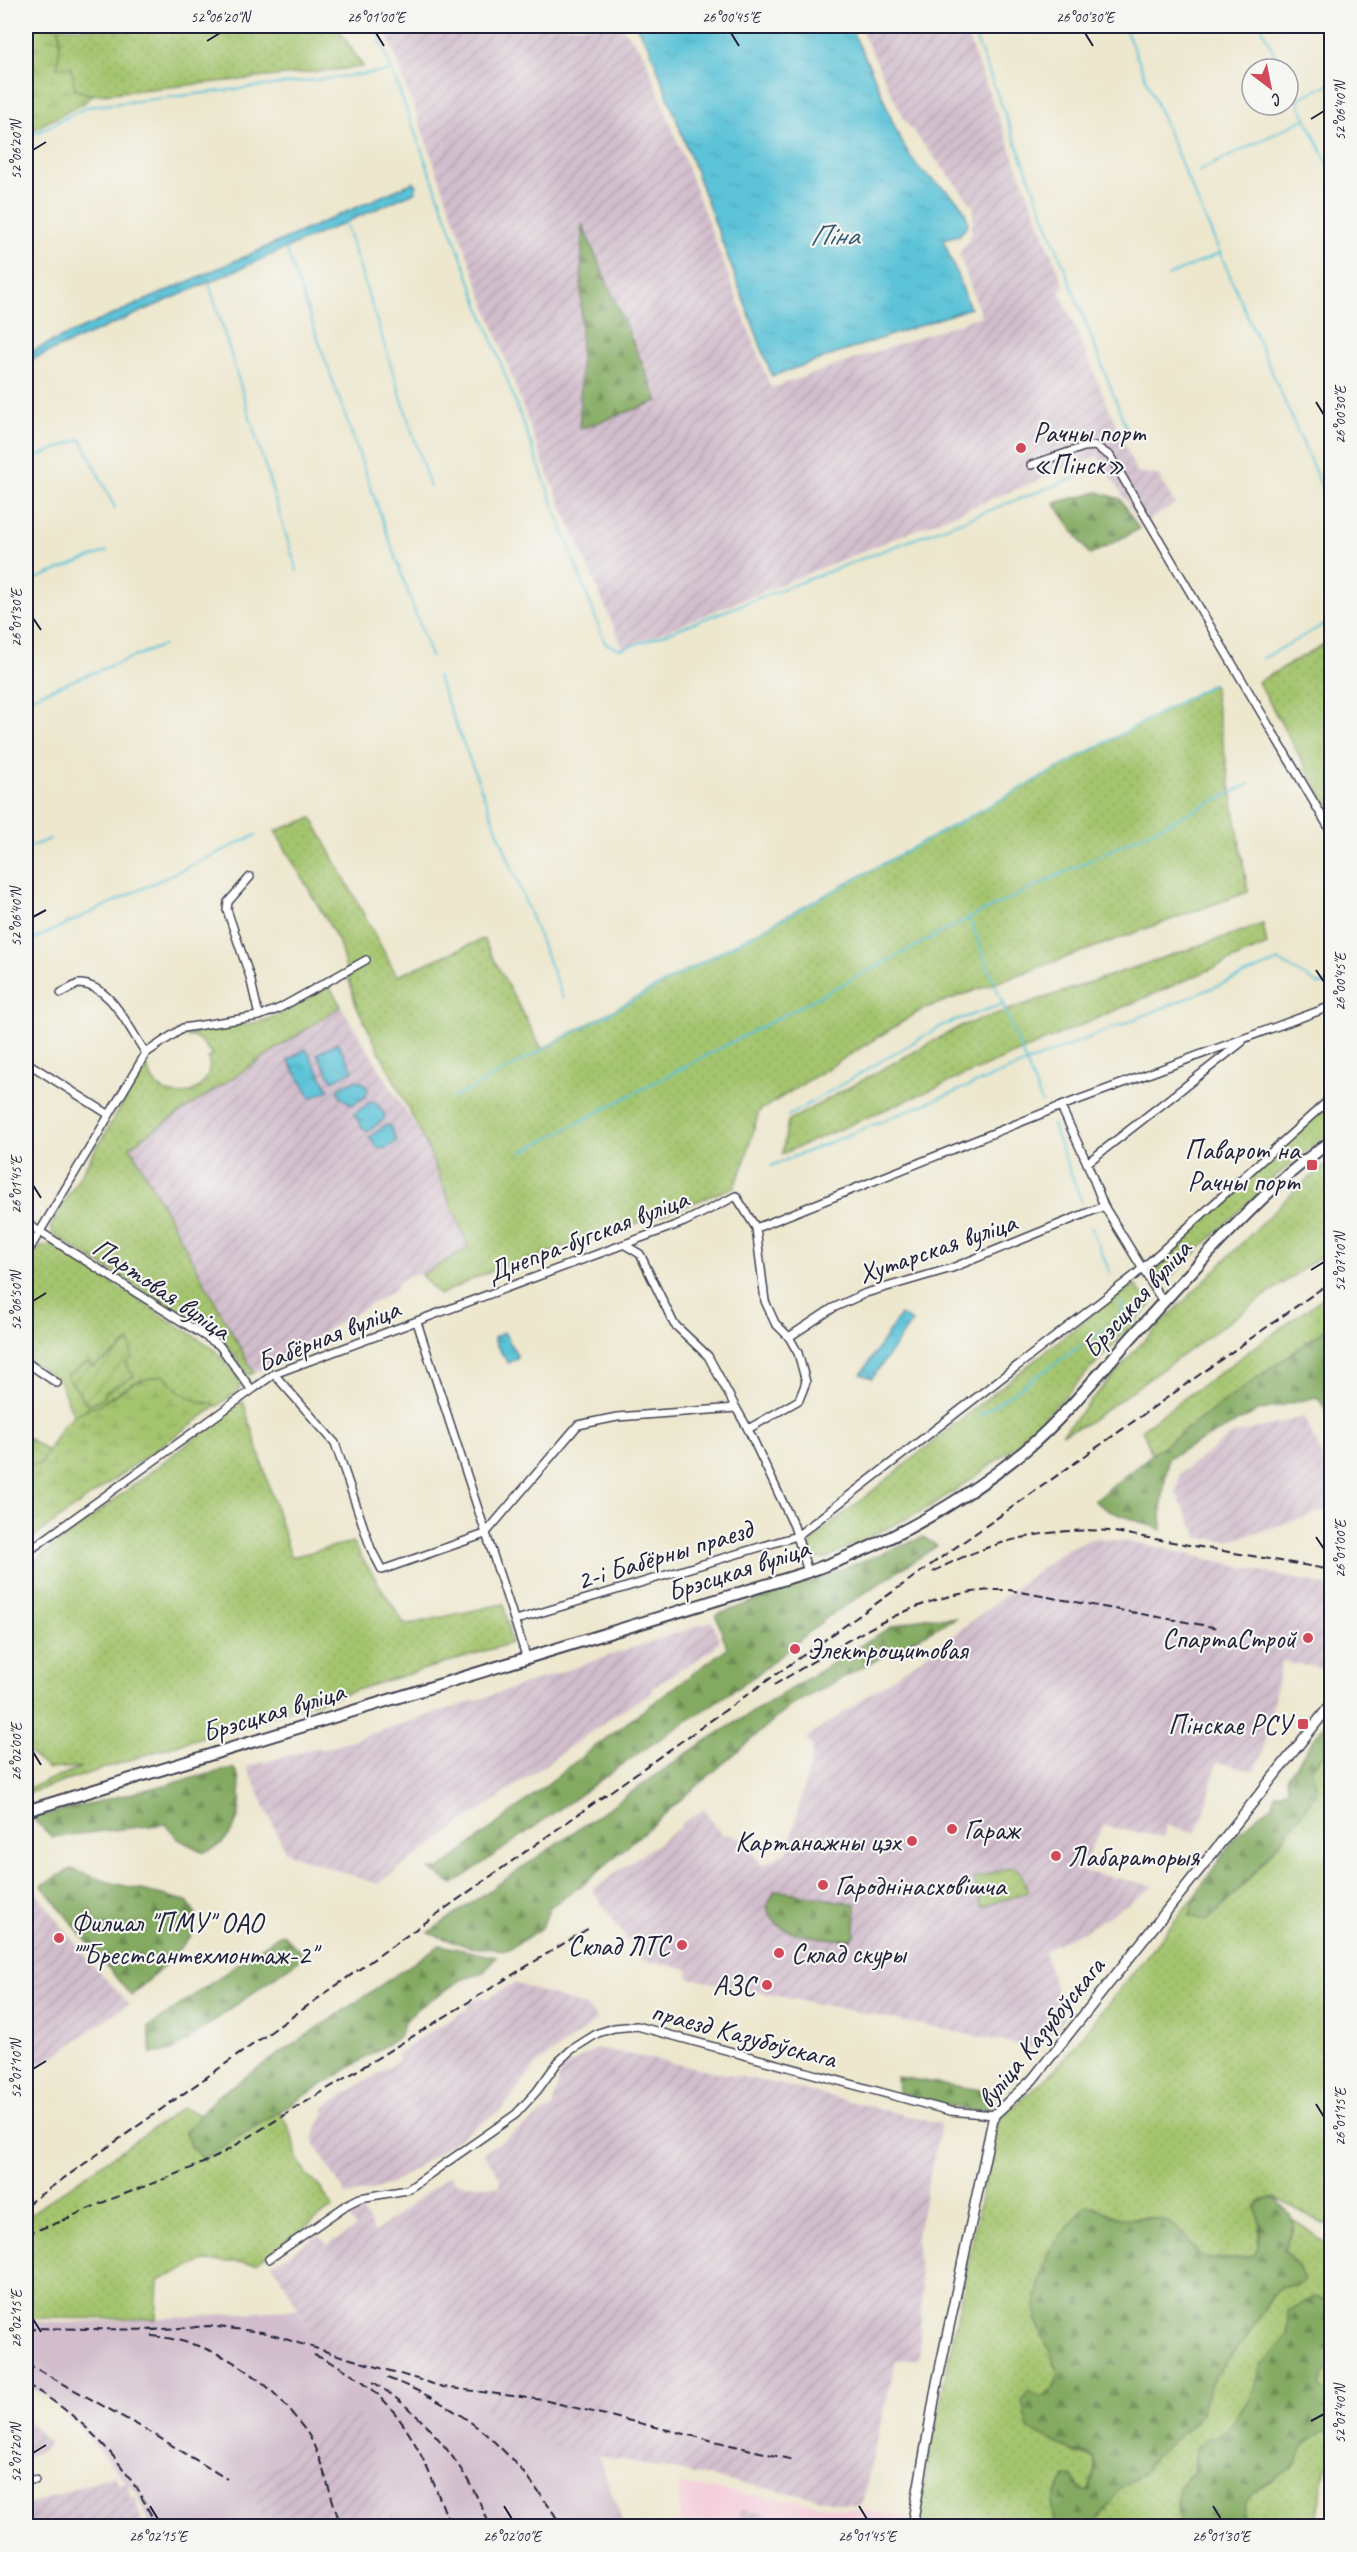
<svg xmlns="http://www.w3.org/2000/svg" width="1357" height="2552" font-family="Caveat,sans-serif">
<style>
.built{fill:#f5cfdb}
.industrial{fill:url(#industrial-furrows)}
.railway{fill:#d1bdcc}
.grass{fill:url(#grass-dots);stroke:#637454;stroke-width:1.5}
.forest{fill:url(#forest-firs);stroke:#52664e;stroke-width:1.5}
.wetland{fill:url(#wetland-marsh);stroke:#637454;stroke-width:1.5}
.garden{fill:url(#garden-furrows);stroke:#637454;stroke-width:1.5}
.water{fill:url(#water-ripples);stroke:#3e728a;stroke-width:1.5}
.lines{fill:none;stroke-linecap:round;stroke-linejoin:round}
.stream{stroke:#5bc3d8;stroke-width:2}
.street-casing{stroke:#404051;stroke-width:10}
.secondary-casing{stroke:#404051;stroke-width:12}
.primary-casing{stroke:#404051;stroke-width:14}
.street{stroke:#fff;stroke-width:7}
.secondary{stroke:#fff;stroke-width:9}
.primary{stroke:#fff;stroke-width:10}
.rail{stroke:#22223b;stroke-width:2;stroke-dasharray:9 4.5;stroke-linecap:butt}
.ticks{fill:none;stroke:#22223b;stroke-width:2}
.poi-dot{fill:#d1495b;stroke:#f6f6f2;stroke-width:2}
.labels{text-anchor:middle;stroke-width:4.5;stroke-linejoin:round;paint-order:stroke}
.poi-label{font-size:28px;fill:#22223b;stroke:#f6f6f2;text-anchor:start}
.street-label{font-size:28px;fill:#22223b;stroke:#f6f6f2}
.water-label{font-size:30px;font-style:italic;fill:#365a72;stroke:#f6f6f2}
.neatline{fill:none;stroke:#22223b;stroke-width:2}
.ticks-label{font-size:15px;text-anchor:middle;fill:#22223b}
</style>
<defs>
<pattern id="industrial-furrows" width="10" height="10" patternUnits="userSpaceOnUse" patternTransform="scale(1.5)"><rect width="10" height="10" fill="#d1bdcc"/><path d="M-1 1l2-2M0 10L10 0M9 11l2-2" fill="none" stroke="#b3a2b0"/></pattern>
<pattern id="grass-dots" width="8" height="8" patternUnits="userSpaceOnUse" patternTransform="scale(1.5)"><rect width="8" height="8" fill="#a4c56e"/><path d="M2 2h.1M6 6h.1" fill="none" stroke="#8da960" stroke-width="1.8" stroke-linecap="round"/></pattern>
<pattern id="forest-firs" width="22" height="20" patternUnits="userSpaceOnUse" patternTransform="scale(1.5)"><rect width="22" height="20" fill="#83aa61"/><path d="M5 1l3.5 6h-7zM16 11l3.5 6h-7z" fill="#6b8a51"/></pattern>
<pattern id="wetland-marsh" width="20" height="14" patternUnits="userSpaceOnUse" patternTransform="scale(1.5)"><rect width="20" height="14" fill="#a4c56e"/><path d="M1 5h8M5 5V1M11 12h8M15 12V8" fill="none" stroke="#8da960"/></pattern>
<pattern id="garden-furrows" width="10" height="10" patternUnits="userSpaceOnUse" patternTransform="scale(1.5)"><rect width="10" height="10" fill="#a4c56e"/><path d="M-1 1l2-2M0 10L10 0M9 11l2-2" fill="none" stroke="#8da960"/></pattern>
<pattern id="water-ripples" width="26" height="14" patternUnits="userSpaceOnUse" patternTransform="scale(1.5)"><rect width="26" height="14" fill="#5bc3d8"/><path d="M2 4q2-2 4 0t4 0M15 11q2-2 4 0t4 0" fill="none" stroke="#4fa7ba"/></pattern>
</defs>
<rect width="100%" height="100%" fill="#f6f6f2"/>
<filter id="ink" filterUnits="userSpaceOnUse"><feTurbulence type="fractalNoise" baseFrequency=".0167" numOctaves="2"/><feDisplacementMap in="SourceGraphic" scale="12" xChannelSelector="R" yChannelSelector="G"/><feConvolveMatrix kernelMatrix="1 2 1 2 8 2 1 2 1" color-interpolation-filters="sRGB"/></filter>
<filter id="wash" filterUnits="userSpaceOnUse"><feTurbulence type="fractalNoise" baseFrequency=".008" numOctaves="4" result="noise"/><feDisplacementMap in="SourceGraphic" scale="24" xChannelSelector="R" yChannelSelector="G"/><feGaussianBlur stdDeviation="1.35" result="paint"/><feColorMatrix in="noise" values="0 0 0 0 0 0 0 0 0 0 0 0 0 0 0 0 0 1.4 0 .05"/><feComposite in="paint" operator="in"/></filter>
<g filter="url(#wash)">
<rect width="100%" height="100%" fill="#ede7ce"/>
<path class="built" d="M679 2484 911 2518 908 2526H680Z"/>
<g class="industrial">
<path d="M384 26H621L644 54 771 388 981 316 959 254 971 236 974 207 905 121 859 26H963L1064 286 1059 290 1125 446 1137 473 1158 475 1175 504 1141 525 1098 456 623 648 544 465Z"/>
<path d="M341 1006 426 1144 469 1248 421 1275 414 1274 398 1282 395 1290 254 1373 130 1146Z"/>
<path d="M1304 1417 1331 1477V1509L1229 1541 1199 1538 1176 1494 1180 1474 1231 1435Z"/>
<path d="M1095 1538 1143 1544 1331 1587 1332 1670 1282 1661 1262 1754 1254 1771 1217 1762 1203 1818 1195 1833 1166 1825 1163 1837 1104 1826 1078 1870 1155 1886 1090 1928 1053 1945 1044 1952 1065 2019 1035 2048 689 1978 688 1969 641 1960 592 1890 679 1828 682 1823 704 1809 721 1834 742 1837 762 1866 788 1851 813 1749 807 1738 936 1648 1068 1548Z"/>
<path d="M712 1621 720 1642 714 1644 715 1648 651 1688 653 1691 612 1717 377 1884 303 1859 285 1851 247 1767 319 1747 320 1750 505 1691Z"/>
<path d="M26 1880 94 1967 129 2003 41 2066 26 2041Z"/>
<path d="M515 1983 587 2007 598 2020 537 2064 502 2109 396 2181 372 2191 346 2195 312 2140 325 2112 323 2108 398 2061 397 2053 469 2008 468 2005 483 1996 485 2000Z"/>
<path d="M597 2048 792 2087 941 2124 916 2239 922 2294 919 2359 896 2360 861 2507 598 2455 624 2526H568L483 2417 486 2388 441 2381 319 2348 281 2277 272 2264 320 2235 327 2245 356 2228 349 2217 361 2210 375 2232 450 2175 455 2183 499 2187 500 2177 483 2153 552 2108 561 2070Z"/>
<path d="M357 2408 399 2526H265L247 2479Z"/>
<path d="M26 2418 49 2443 46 2449 26 2457Z"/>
<path d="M114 2475 119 2484 127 2482 131 2498H135L143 2526H26V2506Z"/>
<path d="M742 2509 813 2526H737Z"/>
</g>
<path class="railway" d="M298 2309 319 2348 441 2381 487 2388 483 2417 533 2430 553 2445 598 2455 619 2513 584 2526H399L357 2408 247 2479 265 2526H150L135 2492 81 2429 44 2394 26 2387V2321L64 2323 156 2319Z"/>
<g class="grass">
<path d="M175 26H337L363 67 92 95 75 90 57 68 60 43 59 27 121 29Z"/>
<path d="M1331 640V812L1258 682Z"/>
<path d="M1213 684 1248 892 923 1009 759 1111 743 1167 734 1187 661 1215 484 1274 439 1295 421 1275 469 1248 426 1144 356 1005 338 940 275 831 312 818 397 976 483 939 542 1049Z"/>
<path d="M1263 924 1267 945 782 1154 788 1121 961 1026Z"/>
<path d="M329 986 341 1006 130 1146 254 1373 248 1375 234 1354 216 1336 55 1236 52 1232 51 1225 146 1064C159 1117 219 1092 208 1058L212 1055C204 1045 199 1034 185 1037 209 1025 233 1028 258 1022 283 1016 306 999 329 986Z"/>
<path d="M1331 1104V1132L1277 1175 1165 1282 1153 1263 1289 1138Z"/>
<path d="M1331 1160V1249L1084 1425 1062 1434 1139 1346 1298 1187Z"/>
<path d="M48 1245 54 1246 207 1344 215 1350 240 1381 239 1390 217 1406 193 1399 180 1392 164 1375 135 1382 104 1402 74 1417 60 1382 26 1358V1266L38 1248Z"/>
<path d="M1135 1285 1151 1305 1023 1440 975 1477 924 1510 824 1559 812 1558 809 1542 1107 1302Z"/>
<path d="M1331 1292V1325L1152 1454 1142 1429Z"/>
<path d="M243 1401 291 1557 352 1542 405 1625 504 1604 511 1643 185 1742 26 1794V1789L82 1767 48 1769 26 1751V1568Z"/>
<path d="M26 1437 49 1452 40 1464 26 1467Z"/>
<path d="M1331 1748V2228L1274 2197 1260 2217 1258 2248 1254 2255 1240 2260 1204 2257 1197 2253 1184 2233 1148 2217 1122 2219 1108 2214 1094 2206 1036 2320 1058 2371 1055 2387 1042 2397 1035 2395C1044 2419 1046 2442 1073 2452 1081 2455 1087 2455 1095 2460L1096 2467 1089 2491H1082L1073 2477 1054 2522 1056 2526H916L996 2121 1054 2071 1194 1897 1190 1916 1207 1921C1249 1883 1285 1838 1317 1791L1311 1768Z"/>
<path d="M1012 1867 1020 1871 1028 1892 982 1907 974 1879Z"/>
<path d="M182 2108 201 2115 185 2132 190 2146 203 2159 280 2111 294 2140 297 2158 307 2175 321 2188 333 2207 256 2263 204 2261 158 2281 156 2319 26 2318V2217Z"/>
<path d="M1294 2220 1331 2247V2462L1326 2466 1315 2526H1091L1118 2491 1145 2471 1154 2457 1191 2425 1201 2412 1212 2380 1243 2342 1275 2292 1280 2286 1296 2285 1298 2266 1283 2249 1294 2228Z"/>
</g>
<g class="forest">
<path d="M582 224 658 401 580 429Z"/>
<path d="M1098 492 1120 499 1139 529 1090 555 1054 503Z"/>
<path d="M1331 1325V1416L1317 1397 1258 1411 1168 1458 1161 1510 1162 1530 1109 1511 1094 1501 1152 1454Z"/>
<path d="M923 1537 937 1546 829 1616 755 1676 636 1755 453 1884 429 1869H440L593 1748 727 1648 716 1615 832 1573Z"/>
<path d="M925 1617 955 1618 790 1706 581 1886 550 1907 542 1928 507 1950 470 1947 428 1933 701 1744 891 1627Z"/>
<path d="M1331 1715V1748L1311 1768 1317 1791C1285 1838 1249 1883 1207 1921L1190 1916 1194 1897 1235 1837 1262 1812 1273 1806 1275 1794 1288 1789 1287 1778Z"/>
<path d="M233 1768C239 1774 239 1781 240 1790 243 1816 232 1845 203 1852L178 1839 166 1824 52 1837 32 1818Z"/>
<path d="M71 1869 105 1881 186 1901 196 1914 191 1936 162 1968 131 1996 41 1885Z"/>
<path d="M775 1890 856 1904 855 1935 851 1939C835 1940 799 1936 785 1929 775 1924 771 1916 767 1907Z"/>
<path d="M282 1933 304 1956 172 2051 151 2054 149 2027Z"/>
<path d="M440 1945 496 1957 483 1973 461 1980 416 2009 404 2023 399 2037 203 2159 190 2146 185 2132 216 2097Z"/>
<path d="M897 2077 988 2091 995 2102 988 2109 969 2111 898 2093Z"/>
<path d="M1274 2197C1296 2222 1299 2218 1283 2249L1298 2266 1304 2281 1296 2285 1280 2286 1275 2292 1243 2342 1212 2380 1201 2412 1191 2425 1154 2457 1145 2471 1118 2491 1095 2524 1091 2526H1056C1048 2509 1055 2491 1065 2477H1073L1082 2491H1089L1096 2468 1095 2460 1088 2455 1072 2451 1028 2429 1022 2401 1029 2390 1035 2395 1042 2396 1055 2387 1058 2371 1036 2320V2297L1048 2252 1086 2205C1099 2206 1108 2216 1121 2218 1136 2221 1152 2214 1167 2222 1187 2233 1186 2243 1200 2254 1210 2263 1242 2259 1254 2255 1262 2241 1262 2220 1255 2208L1259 2202Z"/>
<path d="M1315 2297 1331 2302V2362L1321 2381 1320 2389 1326 2393 1331 2390V2427C1324 2432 1309 2438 1304 2445 1299 2452 1301 2460 1294 2466 1277 2480 1242 2489 1243 2517L1253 2526H1182C1175 2516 1176 2493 1183 2482 1185 2478 1191 2475 1194 2472L1196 2448 1208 2438 1222 2435 1252 2396 1260 2366 1288 2335V2311Z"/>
</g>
<g class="wetland">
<path d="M26 26 59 27 60 43 57 67 71 66 75 90 92 95 83 104 26 133Z"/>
<path d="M164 1375 180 1392 193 1399 217 1406 26 1542V1467L40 1464 63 1425 78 1413 104 1402 135 1382Z"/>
</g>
<path class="garden" d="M130 1342 132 1358 125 1364 134 1376 104 1393V1397L88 1405 66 1375 89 1362 93 1367 121 1350 120 1348Z"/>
<g class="water">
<path d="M636 26H850C859 47 871 67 879 88 892 118 898 143 920 169 937 187 968 198 968 226L959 235 943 239 970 308 772 376 649 46Z"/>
<path d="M414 182 417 185 415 192 26 362V354L49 343Z"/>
<path d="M337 1042 353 1070 333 1081 317 1054Z"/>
<path d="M306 1049 329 1090 311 1098 288 1060Z"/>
<path d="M356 1080 364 1083 368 1090 365 1097 352 1105 342 1098 338 1091 343 1085Z"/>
<path d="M373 1101 376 1102 385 1115 384 1119 369 1131 364 1130 354 1114Z"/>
<path d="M385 1125 390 1126 397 1141 387 1148 379 1149 369 1138Z"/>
<path d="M900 1315 912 1322 872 1378 861 1374Z"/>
<path d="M504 1332 517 1355V1358L508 1363 494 1341V1338Z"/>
</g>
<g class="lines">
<g class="stream">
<path d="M971 26 1129 435"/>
<path d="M1124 26 1187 177 1330 506"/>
<path d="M1261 26 1282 69"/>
<path d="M379 36 605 643 620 649 646 641 1077 477"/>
<path d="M1288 80 1332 173"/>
<path d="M1297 99 1332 83"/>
<path d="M26 138 87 107 391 71"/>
<path d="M1199 171 1307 118"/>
<path d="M345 222 430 487"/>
<path d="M286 249 431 657"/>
<path d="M1168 276 1220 253"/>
<path d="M209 283 297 571"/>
<path d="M26 461 81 439 115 508"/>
<path d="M26 583 107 551"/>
<path d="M1262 659 1332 620"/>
<path d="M437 676 563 998"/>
<path d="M26 699 164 645"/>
<path d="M26 848 50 839"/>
<path d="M969 918 1042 1103"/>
<path d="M26 943 256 835"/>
<path d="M454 1098 1213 684"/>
<path d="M788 1116 943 1025 1003 1004"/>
<path d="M1052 1124 1082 1203"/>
<path d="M522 1152 969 918 1250 784"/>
<path d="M771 1166 1279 961 1320 985 1332 981"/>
<path d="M1091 1227 1111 1275"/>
<path d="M979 1416 1108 1327 1122 1313 1121 1302"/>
</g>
</g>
</g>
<g filter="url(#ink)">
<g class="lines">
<g class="street-casing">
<g id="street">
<path d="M1031 465 1084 447 1095 446 1110 456 1332 833"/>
<path d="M250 877 228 902 227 910 250 977 259 1016"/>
<path d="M61 993 78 984C111 983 129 1030 146 1053"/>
<path d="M26 1062 108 1114"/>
<path d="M1061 1107 1087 1163"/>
<path d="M26 1223 219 1345 251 1389"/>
<path d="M625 1245 640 1254 674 1324 708 1356 736 1408"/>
<path d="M26 1255 146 1053 183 1028 259 1016 278 1009 366 960"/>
<path d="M1163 1302 1104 1206 1087 1163 1242 1042"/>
<path d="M417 1322 527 1659"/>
<path d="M789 1337 833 1308 866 1293 952 1268 1104 1206"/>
<path d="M26 1362 57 1383"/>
<path d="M274 1374 335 1443 371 1549 382 1570 485 1534 578 1425 617 1417 736 1408 748 1429 794 1526 808 1572"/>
<path d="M748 1429 799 1400 806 1382 798 1353 789 1337 775 1323 765 1301 756 1228"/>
<path d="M26 1553 274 1374 684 1222 736 1196 756 1228 1056 1108 1332 1006"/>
<path d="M516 1620 797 1536 1135 1275 1332 1097"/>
<path d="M269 2259 348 2204 360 2198 407 2190 516 2114 537 2091 558 2062 571 2050 598 2033 614 2028 637 2026 950 2111 994 2115"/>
<path d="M26 2479 35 2480"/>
</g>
</g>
<g class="secondary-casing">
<path id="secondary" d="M912 2526 937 2383 994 2115 1032 2080 1332 1703"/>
</g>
<g class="primary-casing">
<path id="primary" d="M26 1811 808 1572C887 1544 964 1502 1029 1447 1059 1421 1086 1389 1113 1358 1149 1317 1186 1277 1223 1238 1257 1203 1291 1168 1332 1141"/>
</g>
<use href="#street" class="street"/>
<use href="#secondary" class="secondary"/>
<use href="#primary" class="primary"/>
<g class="rail">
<path d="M933 1572C987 1542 1047 1527 1109 1531L1332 1570"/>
<path d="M774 1685C847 1642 921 1587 1009 1590L1219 1628"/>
<path d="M26 2205 1332 1281"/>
<path d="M62 2221C113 2195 167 2181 218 2156L589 1928"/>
<path d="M26 2234 71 2218"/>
<path d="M26 2328 158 2330"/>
<path d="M150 2330 209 2326 262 2332 443 2387 543 2400 793 2460"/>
<path d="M152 2336C210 2342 259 2370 295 2417 300 2424 307 2431 311 2439 324 2467 331 2498 341 2526"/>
<path d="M314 2355C397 2387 422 2449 450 2526"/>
<path d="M26 2363 150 2432 227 2479"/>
<path d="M387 2378C470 2409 515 2453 562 2526"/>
<path d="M373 2382C427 2416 467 2467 490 2526"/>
<path d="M26 2384C84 2417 129 2464 156 2526"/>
</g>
</g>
</g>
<path class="ticks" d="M376 33 384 46M731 33 739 46M1085 33 1093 46M207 41 220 33M1311 119 1324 111M33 150 46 142M1316 402 1324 415M33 618 41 630M33 917 46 910M1316 970 1324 982M33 1185 41 1198M1311 1270 1324 1262M33 1301 46 1293M1316 1537 1324 1549M33 1752 41 1765M33 2069 46 2061M1316 2104 1324 2117M33 2319 41 2332M1311 2421 1324 2414M33 2453 46 2445M150 2506 158 2519M504 2506 512 2519M859 2506 867 2519M1213 2506 1221 2519"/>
<g class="poi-dot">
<circle cx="1021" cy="448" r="6"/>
<rect x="1306" y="1159" width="12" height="12" rx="3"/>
<circle cx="1308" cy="1638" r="6"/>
<circle cx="795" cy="1649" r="6"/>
<rect x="1297" y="1718" width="12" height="12" rx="3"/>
<circle cx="952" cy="1829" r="6"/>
<circle cx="912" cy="1841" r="6"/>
<circle cx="1056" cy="1856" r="6"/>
<circle cx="823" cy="1885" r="6"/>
<circle cx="59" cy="1938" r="6"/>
<circle cx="682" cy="1945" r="6"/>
<circle cx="779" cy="1953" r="6"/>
<circle cx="767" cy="1985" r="6"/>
</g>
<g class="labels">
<g class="poi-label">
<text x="1033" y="442">Рачны порт<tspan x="1033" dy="32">«Пінск»</tspan></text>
<text x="1300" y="1159" text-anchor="end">Паварот на<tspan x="1300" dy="32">Рачны порт</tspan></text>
<text x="1296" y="1648" text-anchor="end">СпартаСтрой</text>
<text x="807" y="1659">Электрощитовая</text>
<text x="1291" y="1734" text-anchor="end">Пінскае РСУ</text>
<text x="964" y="1839">Гараж</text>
<text x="900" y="1851" text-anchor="end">Картанажны цэх</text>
<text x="1068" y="1866">Лабараторыя</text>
<text x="835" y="1895">Гароднінасховішча</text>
<text x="71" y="1932">Филиал "ПМУ" ОАО<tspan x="71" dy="32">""Брестсантехмонтаж-2"</tspan></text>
<text x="670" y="1955" text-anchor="end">Склад ЛТС</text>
<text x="791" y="1963">Склад скуры</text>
<text x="755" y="1995" text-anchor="end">АЗС</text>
</g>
<g class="street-label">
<text transform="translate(587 1235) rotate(-21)" y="10">Днепра-бугская вуліца</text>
<text transform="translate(937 1247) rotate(-19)" y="10">Хутарская вуліца</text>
<text transform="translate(162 1288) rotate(34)" y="10">Партовая вуліца</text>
<text transform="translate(1136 1298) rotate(-48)" y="10">Брэсцкая вуліца</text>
<text transform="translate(328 1335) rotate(-22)" y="10">Бабёрная вуліца</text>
<text transform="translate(664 1554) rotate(-17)" y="10">2-і Бабёрны праезд</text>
<text transform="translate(738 1569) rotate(-18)" y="10">Брэсцкая вуліца</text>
<text transform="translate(273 1711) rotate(-17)" y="10">Брэсцкая вуліца</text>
<text transform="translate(1040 2032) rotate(-51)" y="10">вуліца Казубоўскага</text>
<text transform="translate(744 2034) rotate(15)" y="10">праезд Казубоўскага</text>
</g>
<g class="water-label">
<text x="834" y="245">Піна</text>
</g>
</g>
<rect width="1357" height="2552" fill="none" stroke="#f6f6f2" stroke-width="66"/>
<g transform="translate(1270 87) rotate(148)"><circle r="28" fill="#f6f6f2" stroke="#a1a1a9" stroke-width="1.5"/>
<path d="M0-4.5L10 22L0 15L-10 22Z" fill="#d1495b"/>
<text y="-9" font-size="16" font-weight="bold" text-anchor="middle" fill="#22223b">С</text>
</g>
<rect x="33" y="33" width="1291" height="2486" class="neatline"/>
<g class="ticks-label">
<text x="220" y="22">52°06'20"N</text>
<text x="376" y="22">26°01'00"E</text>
<text x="731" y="22">26°00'45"E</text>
<text x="1085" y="22">26°00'30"E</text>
<text transform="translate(1340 111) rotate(-90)" y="5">52°06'40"N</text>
<text transform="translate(16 150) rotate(-90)" y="5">52°06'20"N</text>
<text transform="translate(1340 415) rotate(-90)" y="5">26°00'30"E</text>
<text transform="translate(16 618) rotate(-90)" y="5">26°01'30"E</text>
<text transform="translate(16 917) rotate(-90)" y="5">52°06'40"N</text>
<text transform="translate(1340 982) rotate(-90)" y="5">26°00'45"E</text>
<text transform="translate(16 1185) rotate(-90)" y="5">26°01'45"E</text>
<text transform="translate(1340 1262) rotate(-90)" y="5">52°07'10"N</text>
<text transform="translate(16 1301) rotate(-90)" y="5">52°06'50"N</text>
<text transform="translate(1340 1549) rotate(-90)" y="5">26°01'00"E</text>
<text transform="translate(16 1752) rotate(-90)" y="5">26°02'00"E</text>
<text transform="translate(16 2069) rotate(-90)" y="5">52°07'10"N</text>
<text transform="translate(1340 2117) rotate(-90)" y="5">26°01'15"E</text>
<text transform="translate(16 2319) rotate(-90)" y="5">26°02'15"E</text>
<text transform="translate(1340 2414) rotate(-90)" y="5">52°07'40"N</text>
<text transform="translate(16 2453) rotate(-90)" y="5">52°07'20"N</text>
<text x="158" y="2541">26°02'15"E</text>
<text x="512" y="2541">26°02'00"E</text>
<text x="867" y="2541">26°01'45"E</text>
<text x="1221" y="2541">26°01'30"E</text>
</g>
</svg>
